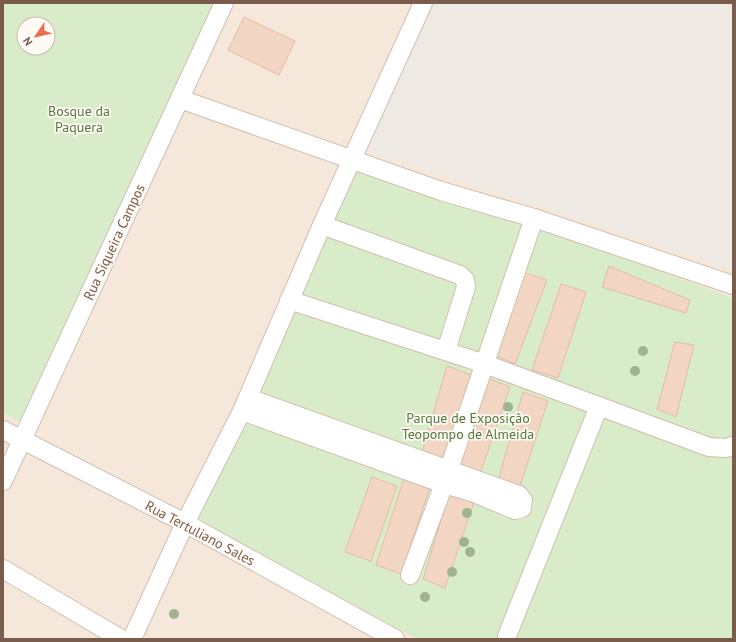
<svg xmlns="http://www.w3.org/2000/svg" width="736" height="642" font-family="'PT Sans',sans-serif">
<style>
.residential{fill:#f5e8da;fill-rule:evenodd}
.industrial{fill:#efe9e4}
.green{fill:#d8ecc9;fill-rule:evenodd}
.building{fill:#f3d5c3;stroke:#e6bba3}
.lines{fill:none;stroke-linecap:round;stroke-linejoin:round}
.minor-casing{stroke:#d1beb0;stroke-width:20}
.minor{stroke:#fff;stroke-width:18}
.tree{fill:#a0b28e}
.labels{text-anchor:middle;stroke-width:3.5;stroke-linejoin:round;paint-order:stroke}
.park-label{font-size:14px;fill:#537a41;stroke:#fffaf3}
.street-label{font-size:14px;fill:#7a5c4d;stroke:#fffaf3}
</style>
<rect width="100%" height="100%" fill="#fdf6ec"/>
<path class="residential" d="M3 3H733V639H3ZM24 24H48V48H24Z"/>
<path class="industrial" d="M423 3H733V270L356 147Z"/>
<g class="green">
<path d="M3 3H216L23 424 3 413ZM24 24H48V48H24Z"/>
<path d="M352 156 733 298V639H418L185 523Z"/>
</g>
<g class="building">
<path d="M244 17 295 41 279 75 228 50Z"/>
<path d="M609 266 690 300 686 313 602 287Z"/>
<path d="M523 272 547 280 515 364 494 355Z"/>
<path d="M561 284 586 292 558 378 532 370Z"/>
<path d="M675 342 694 345 676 417 657 409Z"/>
<path d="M447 366 471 375 443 464 421 456Z"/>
<path d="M487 378 510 387 480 474 457 466Z"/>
<path d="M523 392 548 401 519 489 498 481Z"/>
<path d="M372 477 397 486 371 561 345 552Z"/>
<path d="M404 478 430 487 401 574 376 565Z"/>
<path d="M451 487 476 496 445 588 423 579Z"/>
</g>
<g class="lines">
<g class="minor-casing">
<g id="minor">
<path d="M180 99 441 191 534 218 733 285"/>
<path d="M322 225 460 275 465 280 466 287 446 351"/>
<path d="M289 300 485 364 709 447 725 448 733 446"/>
<path d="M242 411 444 484 474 493 515 510 522 508 523 500 519 495 248 398"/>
<path d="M3 430 185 523 395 639"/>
<path d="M3 481 224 3"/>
<path d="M3 569 121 639"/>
<path d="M410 575 444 484 534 218"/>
<path d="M507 636 599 406"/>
<path d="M132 639 185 523 242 411 322 225 423 3"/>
</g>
</g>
<use href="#minor" class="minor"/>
</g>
<g class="tree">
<circle cx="643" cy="351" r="5"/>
<circle cx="635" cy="371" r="5"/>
<circle cx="508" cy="407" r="5"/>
<circle cx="467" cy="513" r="5"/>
<circle cx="464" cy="542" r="5"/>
<circle cx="470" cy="552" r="5"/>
<circle cx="452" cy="572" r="5"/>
<circle cx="425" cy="597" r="5"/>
<circle cx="174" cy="614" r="5"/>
</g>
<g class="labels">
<g class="park-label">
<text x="79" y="116">Bosque da<tspan x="79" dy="16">Paquera</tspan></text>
<text x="468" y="423">Parque de Exposição<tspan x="468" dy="16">Teopompo de Almeida</tspan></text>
</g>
<g class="street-label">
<text transform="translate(114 242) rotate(-65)" y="5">Rua Siqueira Campos</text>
<text transform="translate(200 533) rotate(28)" y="5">Rua Tertuliano Sales</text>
</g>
</g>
<rect width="736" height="642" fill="none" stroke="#7a5c4d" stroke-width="8"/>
<g transform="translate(36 36) rotate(236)"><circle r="19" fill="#fffaf3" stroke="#cabbb1"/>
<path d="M0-3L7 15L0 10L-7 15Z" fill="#e76f51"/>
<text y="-6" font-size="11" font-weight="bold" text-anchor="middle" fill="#7a5c4d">N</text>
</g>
</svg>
